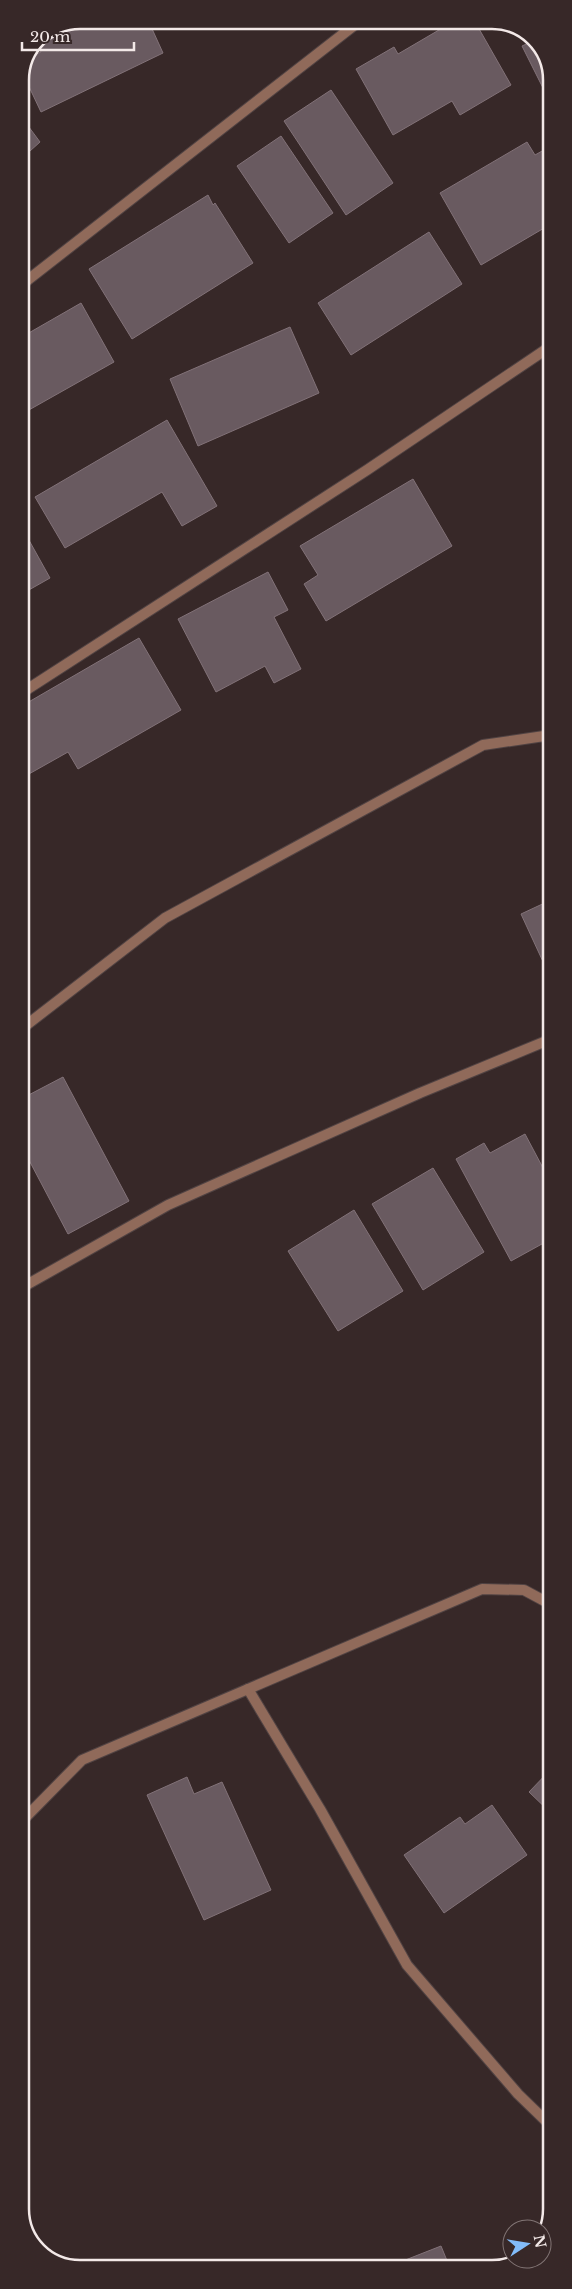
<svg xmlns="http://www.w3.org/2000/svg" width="572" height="2289" font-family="'Libre Baskerville',serif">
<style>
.building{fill:#695a60;stroke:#827278}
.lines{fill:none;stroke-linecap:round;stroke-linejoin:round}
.street-casing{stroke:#514343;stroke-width:12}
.street{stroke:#906a5a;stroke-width:10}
.rim{fill:none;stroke:#f3e9e8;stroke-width:2.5}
</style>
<rect width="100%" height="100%" fill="#372828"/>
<g class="building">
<path d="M80 20H148L163 53 41 112 23 74 30 57 41 52 36 42 38 37Z"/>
<path d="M456 20H474L511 85 460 115 452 101 393 135 356 69 394 47 398 54Z"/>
<path d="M502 22 515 28 510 32Z"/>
<path d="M535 40 551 69V86L544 90 522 46Z"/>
<path d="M331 90 393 183 346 215 284 121Z"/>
<path d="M20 115 40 142 20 160Z"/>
<path d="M281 136 333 213 289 243 237 166Z"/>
<path d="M527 142 535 155 551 146V224L481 265 440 193Z"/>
<path d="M208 195 213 205 215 203 253 263 132 339 89 269Z"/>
<path d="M429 232 462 284 351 355 318 303Z"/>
<path d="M81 303 114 362 20 415V338Z"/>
<path d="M290 327 319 393 198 446 170 379Z"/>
<path d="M167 420 217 506 182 526 162 492 65 548 35 497Z"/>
<path d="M413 479 452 546 326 621 304 584 318 575 300 546Z"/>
<path d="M20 524 50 578 20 595Z"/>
<path d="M268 572 288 610 274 617 301 669 274 683 265 666 216 692 178 619Z"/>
<path d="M139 638 181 710 78 769 68 752 20 779V707Z"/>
<path d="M551 900V979L521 914Z"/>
<path d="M63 1077 129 1201 68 1234 21 1145V1099Z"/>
<path d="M525 1134 551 1183V1239L511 1261 456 1159 484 1143 490 1153Z"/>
<path d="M433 1168 484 1252 423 1290 372 1204Z"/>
<path d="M354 1210 403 1291 338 1331 288 1251Z"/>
<path d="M552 1768V1814L529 1792Z"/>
<path d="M187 1777 194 1794 222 1782 271 1890 204 1920 147 1795Z"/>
<path d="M492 1805 527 1855 444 1913 404 1855 460 1817 465 1824Z"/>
<path d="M441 2246 450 2268H385Z"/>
</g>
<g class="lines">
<g class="street-casing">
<g id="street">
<path d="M20 286 361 20"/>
<path d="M20 694 367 470 551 346"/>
<path d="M20 1030 165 918 483 745 551 735"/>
<path d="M21 1288 168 1205 420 1093 551 1039"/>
<path d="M248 1689 320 1809 407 1965 518 2094 552 2127"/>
<path d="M21 1822 82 1760 482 1589 524 1590 552 1605"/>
</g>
</g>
<use href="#street" class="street"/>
</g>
<path d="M0 0H572V2289H0ZM80 29H492A51 51 0 0 1 543 80V2209A51 51 0 0 1 492 2260H80A51 51 0 0 1 29 2209V80A51 51 0 0 1 80 29Z" fill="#372828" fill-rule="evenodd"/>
<path class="rim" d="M80 29H492A51 51 0 0 1 543 80V2209A51 51 0 0 1 492 2260H80A51 51 0 0 1 29 2209V80A51 51 0 0 1 80 29Z"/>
<g transform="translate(527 2244) rotate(78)"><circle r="24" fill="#372828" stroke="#827575"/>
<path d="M0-4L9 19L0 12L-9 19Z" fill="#82bcfa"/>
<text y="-8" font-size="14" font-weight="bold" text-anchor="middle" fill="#f3e9e8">N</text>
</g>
<path d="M22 42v8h112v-8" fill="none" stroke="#f3e9e8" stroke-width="2.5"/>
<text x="30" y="42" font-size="15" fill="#f3e9e8" stroke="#372828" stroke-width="4" paint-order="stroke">20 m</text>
</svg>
